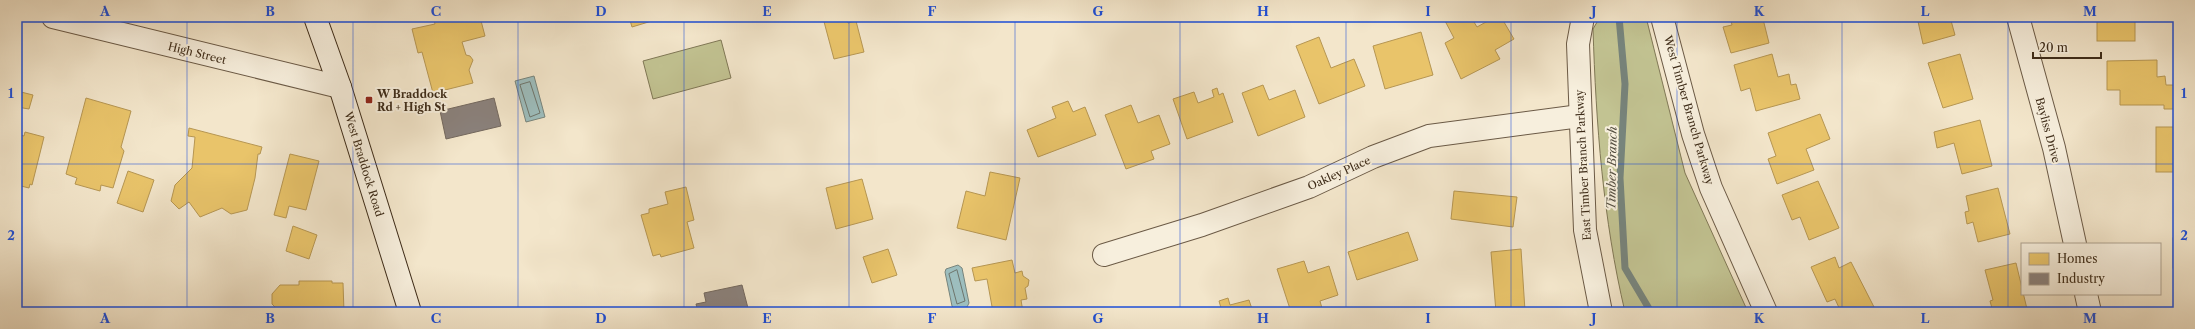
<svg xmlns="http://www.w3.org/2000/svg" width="2195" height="329" font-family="'Libre Caslon Text',serif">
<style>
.green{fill:#c2c392;stroke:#807856}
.water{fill:#9dbebe;stroke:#77847c}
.homes{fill:#e9c46a;stroke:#b69652}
.industry{fill:#8a817c;stroke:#73685e}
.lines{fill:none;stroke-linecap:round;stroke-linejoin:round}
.shore{stroke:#6e756c;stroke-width:1}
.stream{stroke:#77847c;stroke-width:7}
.minor-casing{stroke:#6b5a46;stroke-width:24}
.secondary-casing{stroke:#3e2c19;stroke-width:24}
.minor{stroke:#f7efdd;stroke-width:22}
.secondary{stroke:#f7efdd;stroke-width:22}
.grid{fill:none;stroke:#1d4ed8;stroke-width:1;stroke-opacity:0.55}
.poi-dot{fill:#8f2418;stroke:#f7efdd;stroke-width:1.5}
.labels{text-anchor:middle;stroke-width:4;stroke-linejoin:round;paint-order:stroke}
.street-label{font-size:11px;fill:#3e2c19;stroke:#f7efdd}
.poi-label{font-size:11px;font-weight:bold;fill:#3e2c19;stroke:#f7efdd;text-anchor:start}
.water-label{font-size:12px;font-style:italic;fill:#565042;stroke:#f7efdd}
.neatline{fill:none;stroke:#1d4ed8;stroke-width:1.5}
.grid-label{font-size:13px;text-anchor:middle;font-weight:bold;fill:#1d4ed8}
</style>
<rect width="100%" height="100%" fill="#f3e6cb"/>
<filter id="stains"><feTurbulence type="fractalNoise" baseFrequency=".005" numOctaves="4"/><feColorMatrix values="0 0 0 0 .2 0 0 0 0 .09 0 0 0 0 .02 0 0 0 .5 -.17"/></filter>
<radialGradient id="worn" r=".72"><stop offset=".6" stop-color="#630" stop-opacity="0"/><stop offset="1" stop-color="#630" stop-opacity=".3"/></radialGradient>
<g class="green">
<path d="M1600 17H1646L1685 173 1748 312H1625C1603 219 1596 124 1593 29Z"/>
<path d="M721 40 731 78 653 99 643 61Z"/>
</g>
<g class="water">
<path d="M534 76 545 117 526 122 515 81Z"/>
<path d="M958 265 962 268 969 303 967 307 954 309 952 306 945 272 946 269Z"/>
</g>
<g class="homes">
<path d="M447 17H480L485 36 462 42 466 55 470 56 473 60 469 70 473 83 433 93 422 52 418 53 412 29 435 24 434 20Z"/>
<path d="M629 17H665L632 27Z"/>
<path d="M847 17 848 23 856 21 864 52 834 59 823 18Z"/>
<path d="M1446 17H1471L1477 27 1495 17H1501L1514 39 1495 50 1500 59 1461 79 1445 43 1454 38 1444 19Z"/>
<path d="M1730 17H1764L1763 19 1769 43 1731 53 1723 27 1732 25Z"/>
<path d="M1917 17H1950L1955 35 1923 44Z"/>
<rect x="2097" y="17" width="38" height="24"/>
<path d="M1421 32 1433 75 1385 89 1373 46Z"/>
<path d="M1319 37 1331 68 1354 59 1365 86 1319 104 1296 46Z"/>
<path d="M1772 54 1778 77 1789 74 1791 85 1796 84 1800 99 1756 111 1750 88 1741 91 1734 65Z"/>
<path d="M1960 54 1973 99 1943 108 1928 63Z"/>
<path d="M2157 60V77L2165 76 2166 85H2178V109H2164V105H2120V90H2107V61Z"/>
<path d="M1263 85 1269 100 1295 90 1305 117 1258 136 1242 93Z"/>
<path d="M1217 88 1219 95 1223 93 1233 122 1187 139 1173 99 1194 92 1198 103 1214 97 1212 90Z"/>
<path d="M17 91 33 95 29 109 17 107Z"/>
<path d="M86 98 131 111 121 147 124 151 113 188 101 185 100 191 75 184 77 178 66 174Z"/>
<path d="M1068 101 1073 112 1085 107 1096 135 1038 157 1027 130 1056 118 1052 107Z"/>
<path d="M1131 105 1138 123 1159 115 1170 144 1151 151 1154 159 1126 169 1105 115Z"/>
<path d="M17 113 21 114 17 131Z"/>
<path d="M1820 114 1830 139 1806 149 1814 170 1777 184 1768 159 1776 156 1768 133Z"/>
<path d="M1980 120 1992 166 1962 174 1954 143 1937 148 1934 132Z"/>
<rect x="2156" y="127" width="22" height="45"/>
<path d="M189 128 262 147 260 154H258L255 178 247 210 231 214 222 208 200 217 189 202 179 209 171 201 175 185 192 168 195 137 188 136Z"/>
<path d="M25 132 44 137 32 185 30 184 29 188 17 185V134L24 136Z"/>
<path d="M290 154 319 161 306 210 289 206 286 218 274 215Z"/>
<path d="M128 171 154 180 143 212 117 203Z"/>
<path d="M990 172 1020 178 1006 240 957 228 966 191 985 196Z"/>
<path d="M862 179 873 219 836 229 826 188Z"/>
<path d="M1818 181 1839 228 1809 240 1800 217 1792 220 1782 195Z"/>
<path d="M686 187 694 220 687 222 694 248 661 257 660 254 653 256 641 215 649 213V209L668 204 665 192Z"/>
<path d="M1998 188 2010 234 1978 242 1973 222 1967 224 1965 212 1969 211 1966 196Z"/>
<path d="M1454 191 1517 197 1513 227 1451 219Z"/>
<path d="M293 226 317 235 309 259 286 251Z"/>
<path d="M1408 232 1418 260 1357 280 1348 252Z"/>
<rect x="2173" y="238" width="5" height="30"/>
<path d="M888 249 897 275 872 283 863 257Z"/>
<path d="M1521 249 1525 311 1496 312 1491 252Z"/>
<path d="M1835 257 1839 268 1851 262 1874 307 1863 312H1841L1835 299 1827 302 1811 267Z"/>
<path d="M1012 260 1015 273 1022 271 1023 276 1029 280 1028 286 1025 288 1027 299 1021 300 1023 312H993L987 279 975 281 972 268Z"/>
<path d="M1304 261 1308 273 1329 266 1338 295 1320 301 1323 312H1291L1277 269Z"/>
<path d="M2016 263 2027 309 2014 312H1993L1990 301 1993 300 1985 270Z"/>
<path d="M299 281H332V283H343L344 312H280L272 304V294L280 285H299Z"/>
<path d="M1228 298 1230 305 1249 300 1253 312H1207L1221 308 1219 301Z"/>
</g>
<g class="industry">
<path d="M494 98 501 126 446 139 440 111Z"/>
<path d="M742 285 749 312H698L696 304 706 302 704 293Z"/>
</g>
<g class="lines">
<g class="shore">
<path d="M530 82 540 113 530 117 520 85Z"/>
<path d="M957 270 965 301 957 304 949 274Z"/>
</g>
<path class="stream" d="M1619 17 1625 84 1620 178 1625 268 1651 312"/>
<g class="minor-casing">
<g id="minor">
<path d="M53 17 340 87"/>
<path d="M1583 17 1578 44 1585 230 1601 312"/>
<path d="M1662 17 1693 134 1711 188 1766 312"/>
<path d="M2018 17 2054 148 2075 244"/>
<path d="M1104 255 1202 225 1309 187 1373 157 1429 136 1580 116"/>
<path d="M2086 294 2090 312"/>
</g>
</g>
<g class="secondary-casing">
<path id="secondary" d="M315 17 340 87 410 312"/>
</g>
<use href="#minor" class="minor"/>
<use href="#secondary" class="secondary"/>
</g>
<path class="grid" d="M187 17V312M353 17V312M518 17V312M684 17V312M849 17V312M1015 17V312M1180 17V312M1346 17V312M1511 17V312M1677 17V312M1842 17V312M2008 17V312M17 164H2178"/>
<rect class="poi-dot" x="365" y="96" width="8" height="8" rx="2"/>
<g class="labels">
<g class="street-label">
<text transform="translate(197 53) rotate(14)" y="4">High Street</text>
<text transform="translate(1689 110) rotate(74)" y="4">West Timber Branch Parkway</text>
<text transform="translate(2048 130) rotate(75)" y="4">Bayliss Drive</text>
<text transform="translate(364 164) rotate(73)" y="4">West Braddock Road</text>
<text transform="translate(1583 165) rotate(-93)" y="4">East Timber Branch Parkway</text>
<text transform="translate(1339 173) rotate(-24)" y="4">Oakley Place</text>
</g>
<g class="poi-label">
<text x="377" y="98">W Braddock<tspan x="377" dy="13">Rd + High St</tspan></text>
</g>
<g class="water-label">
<text transform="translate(1612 168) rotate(-89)" y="4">Timber Branch</text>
</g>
</g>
<rect width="2195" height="329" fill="none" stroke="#f3e6cb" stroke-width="44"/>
<rect x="2021" y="243" width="140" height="52" fill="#f7efdd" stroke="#ada18f"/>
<rect x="2029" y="253" width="20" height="12" fill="#e9c46a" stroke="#ada18f"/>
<text x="2057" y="263" font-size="12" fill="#3e2c19">Homes</text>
<rect x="2029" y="273" width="20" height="12" fill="#8a817c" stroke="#ada18f"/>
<text x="2057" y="283" font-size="12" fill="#3e2c19">Industry</text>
<path d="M2033 52v6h68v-6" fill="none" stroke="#3e2c19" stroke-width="2"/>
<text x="2039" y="52" font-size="12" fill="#3e2c19" stroke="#f7efdd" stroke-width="3" paint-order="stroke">20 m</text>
<rect x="22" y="22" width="2151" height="285" class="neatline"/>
<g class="grid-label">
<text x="105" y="16">A</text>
<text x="270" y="16">B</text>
<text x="436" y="16">C</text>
<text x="601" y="16">D</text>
<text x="767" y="16">E</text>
<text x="932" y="16">F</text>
<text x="1098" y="16">G</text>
<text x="1263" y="16">H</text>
<text x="1428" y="16">I</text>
<text x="1594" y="16">J</text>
<text x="1759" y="16">K</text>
<text x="1925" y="16">L</text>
<text x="2090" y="16">M</text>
<text x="11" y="98">1</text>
<text x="2184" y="98">1</text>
<text x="11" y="240">2</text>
<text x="2184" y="240">2</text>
<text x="105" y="323">A</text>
<text x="270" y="323">B</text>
<text x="436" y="323">C</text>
<text x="601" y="323">D</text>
<text x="767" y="323">E</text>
<text x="932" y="323">F</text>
<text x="1098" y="323">G</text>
<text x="1263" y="323">H</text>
<text x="1428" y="323">I</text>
<text x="1594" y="323">J</text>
<text x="1759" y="323">K</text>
<text x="1925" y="323">L</text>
<text x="2090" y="323">M</text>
</g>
<rect width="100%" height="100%" filter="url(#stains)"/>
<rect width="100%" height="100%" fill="url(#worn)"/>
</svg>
